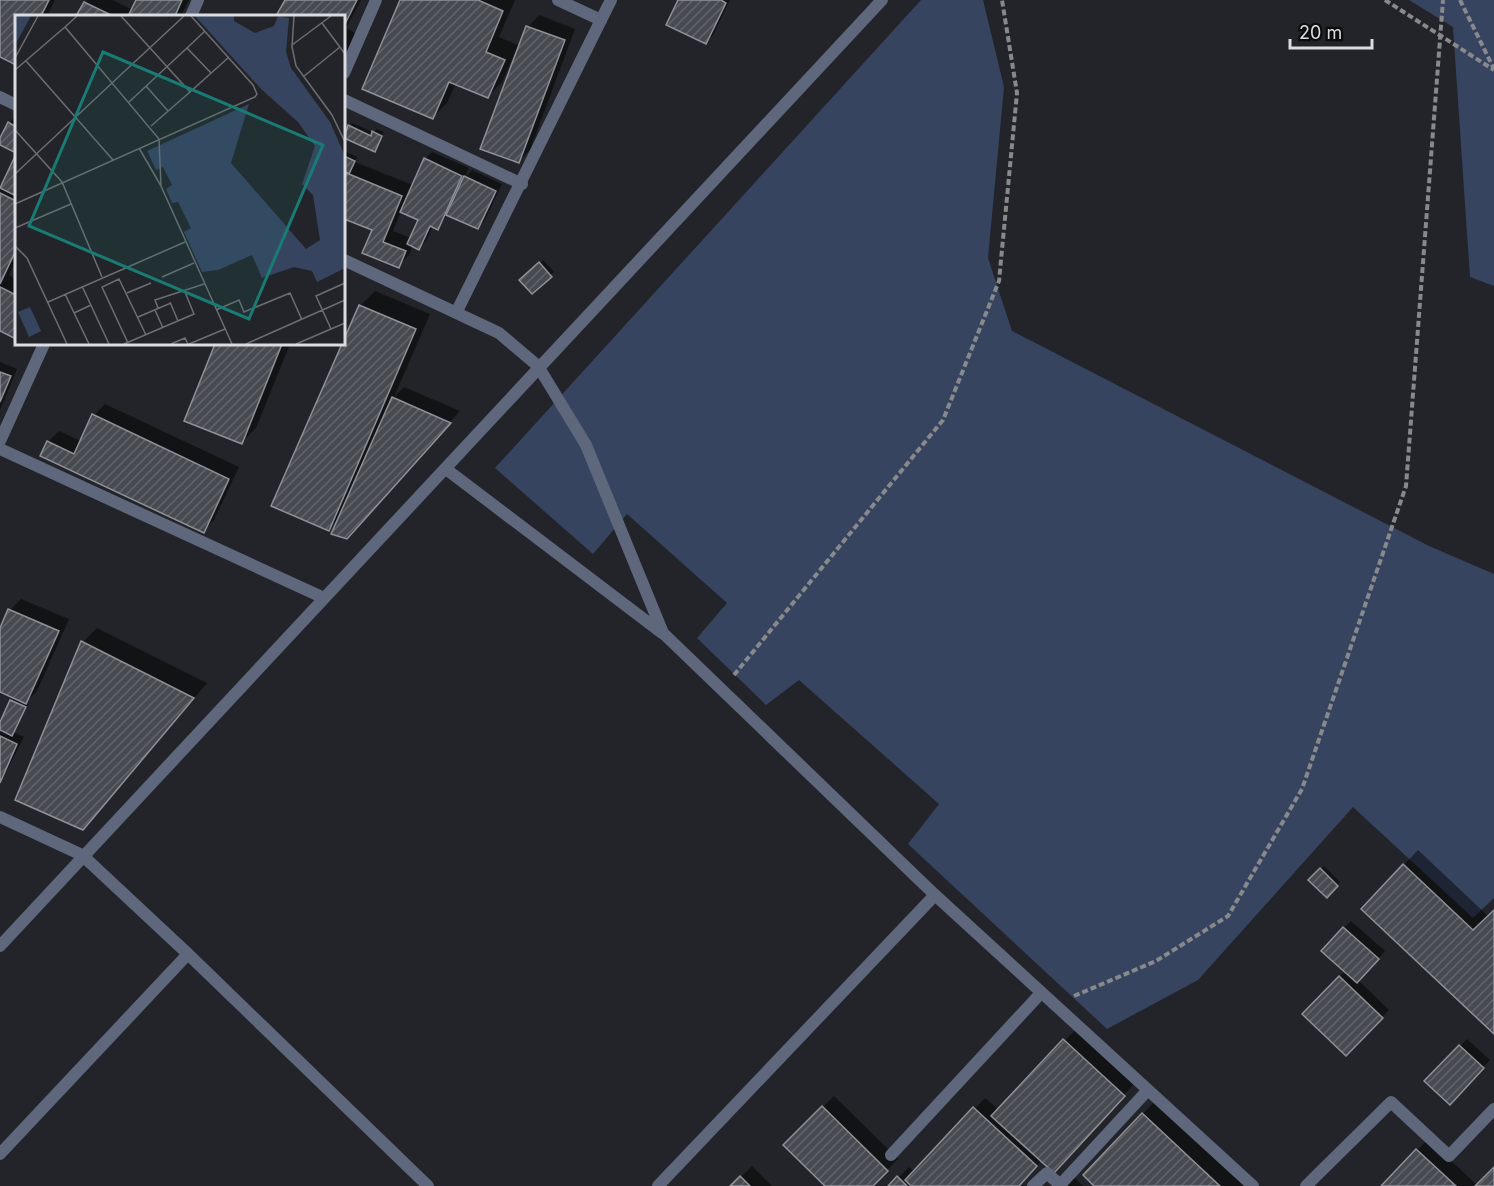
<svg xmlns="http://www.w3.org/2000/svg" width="1494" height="1186" font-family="Inter,sans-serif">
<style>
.green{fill:#374460}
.shadow{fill:#0007;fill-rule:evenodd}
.building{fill:url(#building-hatch);stroke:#8e9197;stroke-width:1.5}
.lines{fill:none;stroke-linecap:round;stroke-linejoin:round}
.path{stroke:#87898d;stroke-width:4;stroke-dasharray:6 3;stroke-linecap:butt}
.minor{stroke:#5e677c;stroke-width:12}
.inset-road{fill:none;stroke:#6c6e72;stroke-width:1.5}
.view{fill:#197b74;fill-opacity:0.15;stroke:#197b74;stroke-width:3}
.inset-edge{fill:none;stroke:#dadcdf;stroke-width:3}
</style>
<defs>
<pattern id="building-hatch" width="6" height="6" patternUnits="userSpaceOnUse" patternTransform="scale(1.5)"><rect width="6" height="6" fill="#474a50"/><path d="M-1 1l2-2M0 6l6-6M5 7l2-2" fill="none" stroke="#616469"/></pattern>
</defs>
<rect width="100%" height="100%" fill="#222429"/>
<g class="green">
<path d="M921 0H983L1004 87 988 258 1012 331 1429 546 1494 574V898L1473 918 1353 807 1198 980 1107 1029 908 844 939 804 799 680 766 705 697 638 727 603 627 514 593 554 495 468Z"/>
<path d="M1409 0H1494V286L1470 277 1453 27Z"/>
</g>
<g class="shadow">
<path d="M0 0H55L47 16H16V63L0 56Z"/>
<path d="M87 0H113L133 10 137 0H189L181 16H78Z"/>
<path d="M286 0H361L346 28 357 34 344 59V16H278Z"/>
<path d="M402 0H515L499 37 520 46 528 27 539 15 575 29 530 150 519 161 520 47 518 46 502 82 487 97 456 83 447 103 433 117Z"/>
<path d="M680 0H730L713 35 706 42Z"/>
<path d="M16 116V151L0 143 9 123Z"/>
<path d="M352 123 373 132 377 129 384 132 374 150 344 136Z"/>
<path d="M344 151 357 157 355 162 413 185 425 159 432 152 469 168 465 177 472 170 502 184 485 220 478 227 448 214 438 228 433 226 426 241 419 248 413 246 409 255 398 266 374 229 344 217V201L347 193 344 192ZM401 211 420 219 411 238 393 231Z"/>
<path d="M16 158V259L9 275 16 279V337L0 329V190Z"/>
<path d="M543 260 554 272 532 292 521 280Z"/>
<path d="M375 291 430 314 394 397 404 387 460 411 358 526 340 517 328 529 360 306Z"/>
<path d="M217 344H290L256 428 242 442 186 420Z"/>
<path d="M0 362 17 369 0 410Z"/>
<path d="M105 404 239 467 214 520 203 531 48 442 59 431 81 441 94 415Z"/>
<path d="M21 599 69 619 37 691 25 703 28 704 13 732 24 737 0 784V726L15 697 0 691V632L10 610Z"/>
<path d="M97 628 207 683 82 828 83 642Z"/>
<path d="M1418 850 1488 916 1494 1032 1363 908Z"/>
<path d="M1324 866 1340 882 1327 896 1311 880Z"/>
<path d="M1351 921 1385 951 1358 980 1389 1010 1346 1054 1304 1014 1345 971 1344 928Z"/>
<path d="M1075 1030 1134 1084 1065 1160H1042L1018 1186H890L909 1167 915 1172 985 1098 999 1110Z"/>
<path d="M1467 1039 1490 1060 1450 1103 1427 1081Z"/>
<path d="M834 1096 898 1159 871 1186H827L785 1145Z"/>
<path d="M1157 1099 1250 1186H1096L1085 1175Z"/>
<path d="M1428 1139 1477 1185 1494 1169V1186H1383Z"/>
<path d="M752 1166 772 1186H732Z"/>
<path d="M1068 1171 1083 1186H1053Z"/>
</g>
<g class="building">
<path d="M0 0H49L41 16H16V65L0 57Z"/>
<path d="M136 0H182L175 16H128Z"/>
<path d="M285 0H357L344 26V16H276Z"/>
<path d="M400 0H478L503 11 486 52 505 60 488 98 449 82 433 119 362 89Z"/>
<path d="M678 0H721L726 3 706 44 666 25Z"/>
<path d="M84 2 113 16H76Z"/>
<path d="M526 26 565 40 519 163 480 149Z"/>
<path d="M8 122 16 127V153L0 145V138Z"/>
<path d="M348 125 371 136 372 131 382 136 375 152 344 138Z"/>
<path d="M16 154V196L0 188Z"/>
<path d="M344 156 355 161 349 174 344 171Z"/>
<path d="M424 158 462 176 438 230 430 226 419 250 407 244 418 220 400 212Z"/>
<path d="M344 172 402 196 383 242 406 251 399 268 362 253 372 230 344 219Z"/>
<path d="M464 176 496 191 478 229 446 215Z"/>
<path d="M0 193 16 201V250L0 284Z"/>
<path d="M539 262 552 277 532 294 519 280Z"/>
<path d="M0 287 16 295V339L0 331Z"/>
<path d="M359 305 416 329 329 531 271 506Z"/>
<path d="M215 344H282L242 444 184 421Z"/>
<path d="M0 372 11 376 0 402Z"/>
<path d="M392 397 451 423 347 539 331 534Z"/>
<path d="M92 414 229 479 204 533 40 456 47 441 74 454Z"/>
<path d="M8 609 59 631 26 704 0 692V628Z"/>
<path d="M81 641 194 698 83 830 15 800Z"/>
<path d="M10 700 26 707 12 736 0 730V722Z"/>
<path d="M0 736 17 744 0 783Z"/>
<path d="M1403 864 1473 930 1494 910V1034L1361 909Z"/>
<path d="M1320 868 1338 886 1327 898 1308 880Z"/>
<path d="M1343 927 1379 959 1357 983 1321 951Z"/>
<path d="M1339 976 1383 1018 1346 1056 1302 1014Z"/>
<path d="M1063 1039 1125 1096 1054 1173 991 1116Z"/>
<path d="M1459 1045 1484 1068 1450 1105 1424 1081Z"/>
<path d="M822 1106 888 1171 873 1186H825L783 1145Z"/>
<path d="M973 1107 1037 1166 1019 1186H911L905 1180Z"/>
<path d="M1142 1113 1220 1186H1094L1083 1175Z"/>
<path d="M1416 1149 1456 1186H1381Z"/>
<path d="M1494 1167V1186H1475Z"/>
<path d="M740 1176 750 1186H730Z"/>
<path d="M897 1176 907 1186H888Z"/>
</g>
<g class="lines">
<g class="path">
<path d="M1385 0 1494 70"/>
<path d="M1460 0 1494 69"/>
<path d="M734 675 943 420 999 281 1017 93 1002 0"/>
<path d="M1074 996 1156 961 1228 916 1302 789 1406 486 1443 0"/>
</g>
<g class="minor">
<path d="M191 16 198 0"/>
<path d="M601 20 611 0"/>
<path d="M344 73 376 0"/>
<path d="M0 97 16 105"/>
<path d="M344 100 522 184"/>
<path d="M344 260 499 333 538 366 586 445 663 633 935 895 1253 1186"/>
<path d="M457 311 601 20 558 0"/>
<path d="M0 441 44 344"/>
<path d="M0 449 324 598"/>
<path d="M446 469 662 633"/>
<path d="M0 817 82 855 188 954 428 1186"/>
<path d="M0 946 882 0"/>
<path d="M0 1154 188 954"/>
<path d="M891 1155 1041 993"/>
<path d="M658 1186 935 895"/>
<path d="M1033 1186 1047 1173 1060 1185 1147 1091"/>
<path d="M1306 1186 1391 1102 1449 1156 1494 1109"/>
</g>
</g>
<g transform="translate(15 15)">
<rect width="330" height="330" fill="#222429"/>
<path d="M0 1H16L0 30ZM180 1H219V6L240 18 259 11 263 1 274 3 271 37 276 53 315 107 330 141V253L302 267 297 256 279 252 247 263 237 240 203 255 187 257 169 217 176 213 163 187 157 188 151 174 157 170 148 152 141 155 132 136 234 89 216 148 291 234 305 225 298 180 287 169 300 131 283 107 246 74ZM15 292 26 316 14 322 3 297Z" fill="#374460"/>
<path class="inset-road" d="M62 1 50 12 97 68 169 1M106 1 175 77 136 111M279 1 277 32 281 51 317 100 330 127M307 8 330 39M190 16 172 33 196 58M277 30 316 1M0 43 23 1M11 46 98 145M0 55 50 12M288 62 325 32M131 71 153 96M175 77 214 42M114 87 172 33M0 115 47 167 87 262M124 133 146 171M0 159 97 68 144 124 146 171 217 329M0 189 240 82 242 79 238 70 176 1M0 213 56 189M0 231 12 243 52 329M147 262 179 248M67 271 94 329M112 278 136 268M50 279 74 329M33 287 170 227M155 287 163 306M143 293 140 285 189 269M140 295 148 313M201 295 224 285 229 297 275 278 287 305M59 298 76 290M123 302 156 288M316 314 301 281 330 268M113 328 87 272 104 264 131 320M109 329 179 299 170 277M156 329 170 323 173 329M174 329 210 314M231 329 330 285M281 329 330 308"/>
<path class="view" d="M88 37 308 130 234 304 14 211Z"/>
<rect width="330" height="330" class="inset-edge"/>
</g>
<path d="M1290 39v9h82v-9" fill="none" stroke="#dadcdf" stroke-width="3"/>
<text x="1299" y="39" font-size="18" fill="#dadcdf" stroke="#0c0d0f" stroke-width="4.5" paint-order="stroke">20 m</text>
</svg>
